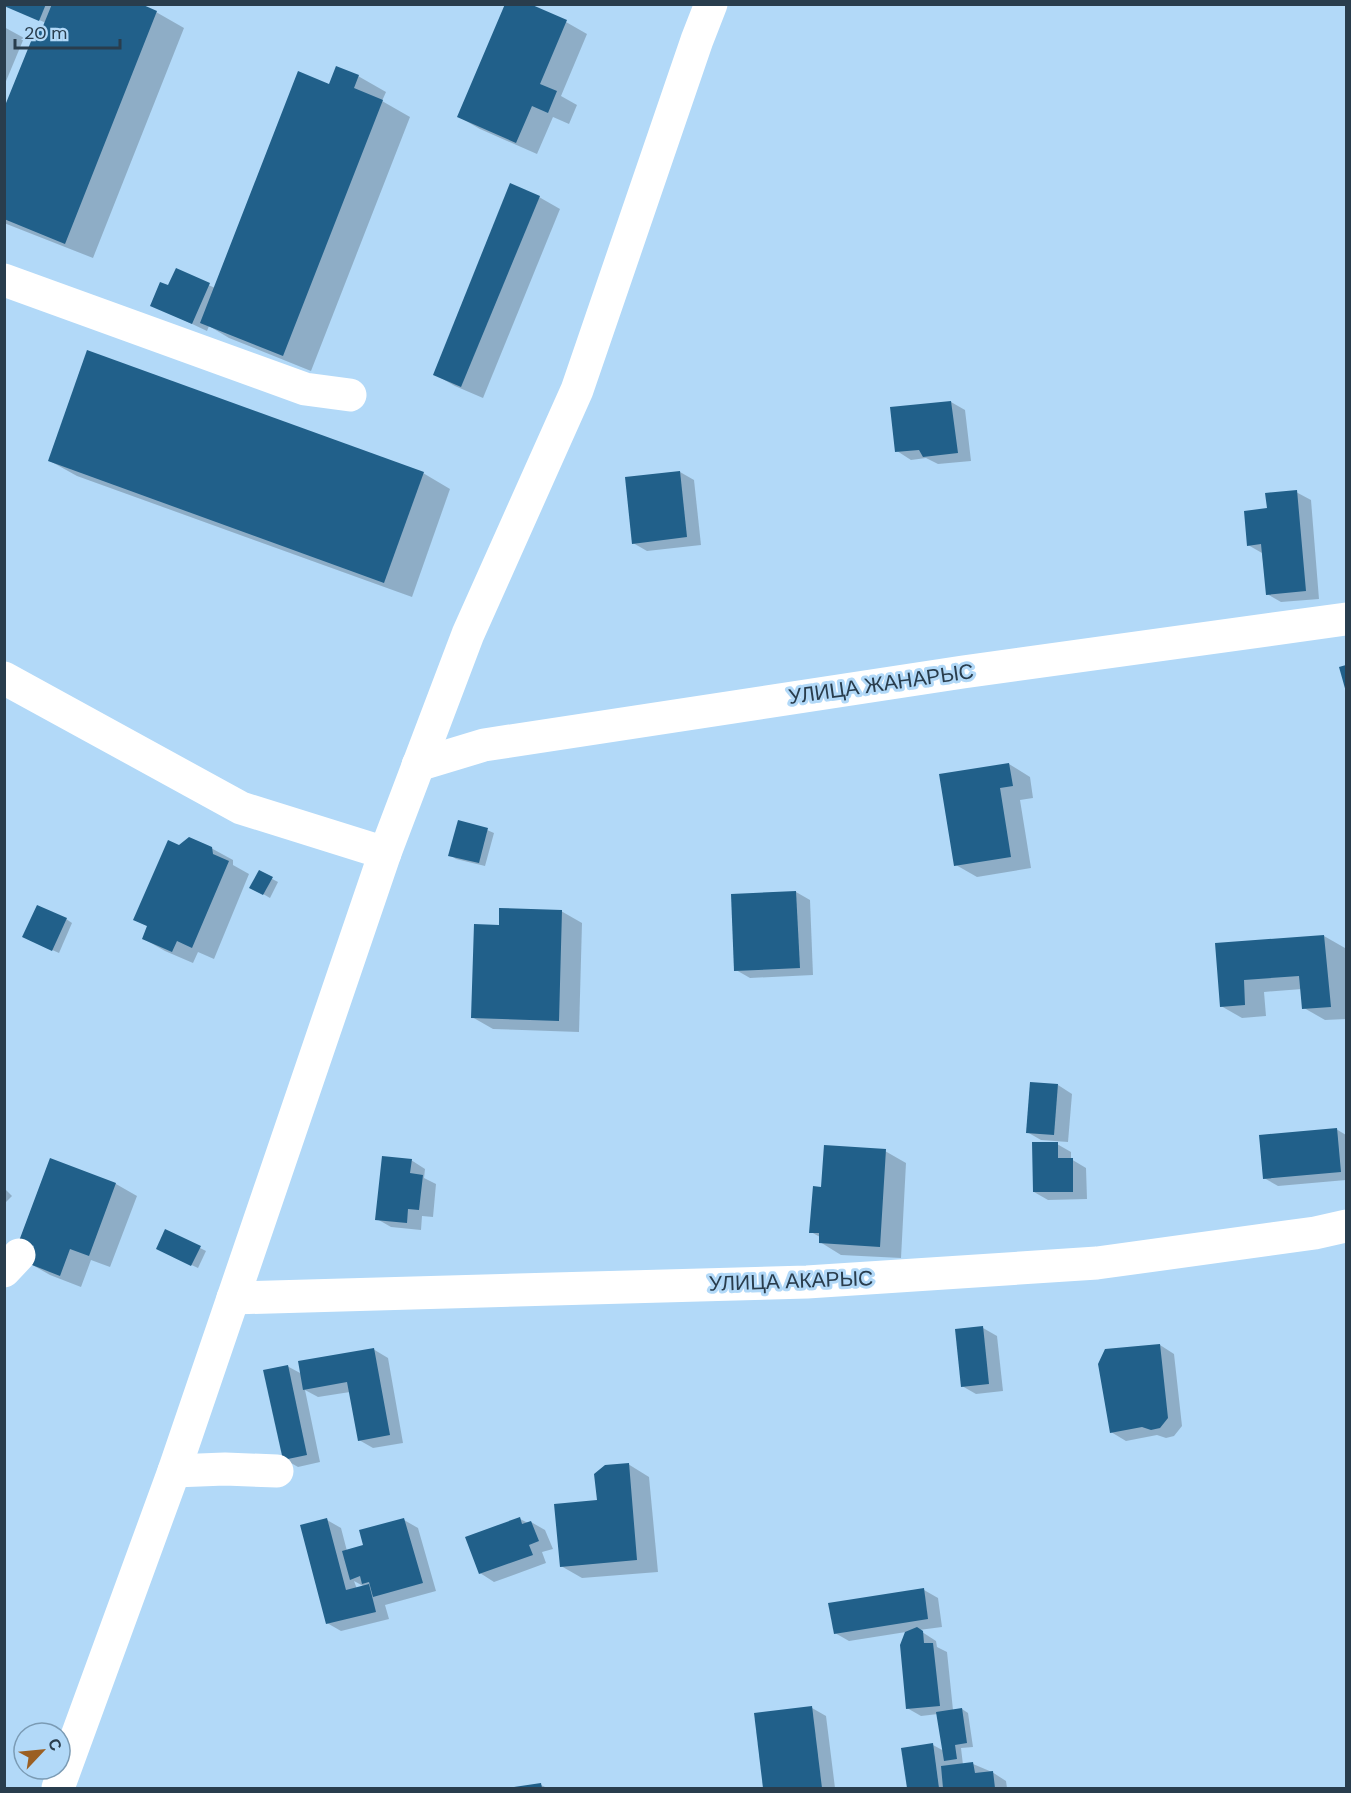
<svg xmlns="http://www.w3.org/2000/svg" width="1351" height="1793" font-family="'DM Sans',sans-serif">
<style>
.shadow{fill:#0003;fill-rule:evenodd}
.building{fill:#21608a}
.lines{fill:none;stroke-linecap:round;stroke-linejoin:round}
.minor{stroke:#fff;stroke-width:33}
.labels{text-anchor:middle;stroke-width:6;stroke-linejoin:round;paint-order:stroke}
.street-label{font-size:21px;fill:#293d4d;stroke:#b2d9f8}
</style>
<rect width="100%" height="100%" fill="#b2d9f8"/>
<g class="shadow">
<path d="M4 4H136L156 12 184 28 93 258 4 223V112L46 23Z"/>
<path d="M526 4 566 22 587 34 561 96 577 105 569 124 553 117 537 154 480 129 459 117Z"/>
<path d="M4 27 24 38 4 86Z"/>
<path d="M358 76 386 92 382 101 410 117 311 371 229 338 209 326 207 331 152 305 169 287 176 270 215 288 330 86Z"/>
<path d="M539 197 560 209 483 398 455 386 434 374Z"/>
<path d="M951 402 965 410 971 461 938 464 926 458 911 460 897 451Z"/>
<path d="M50 461 423 473 450 489 412 597 77 476Z"/>
<path d="M680 472 694 480 701 545 647 551 633 543Z"/>
<path d="M1296 492 1311 500 1319 599 1281 602 1267 594 1262 553 1248 545 1268 510Z"/>
<path d="M1009 764 1030 777 1033 798 1020 800 1031 868 977 877 956 865Z"/>
<path d="M487 830 494 833 485 866 456 859 450 855Z"/>
<path d="M179 847 211 848 233 860V865L249 874 214 959 198 952 193 963 165 951 144 939 149 927 135 920Z"/>
<path d="M259 872 278 882 270 898 251 887Z"/>
<path d="M796 892 810 900 813 975 750 978 736 970Z"/>
<path d="M561 911 582 923 579 1032 493 1029 472 1017 500 927Z"/>
<path d="M66 919 72 923 59 953 30 940Z"/>
<path d="M1324 936 1345 948 1346 1019 1325 1020 1304 1008 1302 989 1264 992 1266 1016 1242 1018 1221 1006 1216 945Z"/>
<path d="M1058 1085 1072 1094 1068 1142 1041 1140 1027 1132Z"/>
<path d="M1336 1129 1346 1135V1180L1278 1186 1264 1178Z"/>
<path d="M1057 1144 1071 1152V1159L1086 1168 1087 1199 1048 1200 1034 1192Z"/>
<path d="M885 1151 906 1163 901 1258 841 1255 820 1242V1237L811 1232Z"/>
<path d="M50 1160 116 1184 137 1196 110 1267 91 1260 81 1287 50 1275 29 1263 35 1248 20 1240Z"/>
<path d="M411 1160 425 1169 424 1178 436 1184 433 1217 422 1216 421 1230 391 1227 377 1219Z"/>
<path d="M4 1188 12 1196 4 1204Z"/>
<path d="M200 1248 206 1251 198 1268 164 1252Z"/>
<path d="M983 1328 997 1336 1003 1391 976 1394 962 1386Z"/>
<path d="M1160 1345 1174 1354 1182 1426 1174 1436 1166 1438 1157 1435 1126 1441 1111 1432Z"/>
<path d="M373 1349 388 1358 403 1443 373 1448 359 1440 350 1392 318 1397 305 1390 320 1462 298 1467 284 1459 287 1366 302 1374Z"/>
<path d="M628 1464 649 1477 658 1572 582 1578 561 1566 599 1502Z"/>
<path d="M520 1519 528 1523 531 1522 545 1530 553 1549 542 1552 546 1563 494 1582 480 1573Z"/>
<path d="M327 1520 341 1528 347 1551 365 1546 404 1520 418 1528 436 1591 385 1605 389 1619 341 1631 327 1623ZM354 1581 365 1587 357 1589Z"/>
<path d="M924 1590 938 1598 942 1627 919 1630 936 1641 937 1647 947 1652 953 1710 962 1709 968 1713 973 1747 961 1748 963 1765 973 1764 992 1772 1006 1781 1007 1788H908L903 1749 933 1745 944 1751 938 1714 921 1716 907 1708 906 1632 849 1641 835 1633Z"/>
<path d="M812 1708 826 1716 835 1788H764L755 1714Z"/>
<path d="M541 1785 547 1788H515Z"/>
</g>
<g class="building">
<path d="M4 4H46L39 21 4 6Z"/>
<path d="M52 4H141L157 11 65 244 4 219V108L36 29 41 31Z"/>
<path d="M505 4H530L567 20 540 84 557 91 548 113 532 106 516 143 457 117Z"/>
<path d="M336 66 359 75 354 88 383 100 283 356 200 323 298 71 329 84Z"/>
<path d="M510 183 540 196 461 387 433 375Z"/>
<path d="M176 268 210 283 192 324 150 306 160 282 168 285Z"/>
<path d="M87 350 424 472 384 583 48 461Z"/>
<path d="M951 401 958 453 923 457 919 450 895 452 890 407Z"/>
<path d="M680 471 687 537 632 544 625 477Z"/>
<path d="M1297 490 1306 591 1266 595 1261 544 1247 546 1244 511 1267 508 1265 493Z"/>
<path d="M1346 665V692L1339 667Z"/>
<path d="M1009 763 1013 786 1000 788 1011 857 954 866 939 774Z"/>
<path d="M458 820 488 828 479 863 448 856Z"/>
<path d="M189 837 212 847 213 854 229 861 192 948 177 941 172 952 142 939 147 926 133 920 168 840 179 845Z"/>
<path d="M259 870 273 877 263 895 249 888Z"/>
<path d="M796 891 800 968 734 971 731 894Z"/>
<path d="M37 905 67 918 52 951 22 937Z"/>
<path d="M499 908 562 910 559 1021 471 1018 474 924 499 925Z"/>
<path d="M1324 935 1331 1007 1302 1009 1299 976 1244 980 1245 1005 1220 1007 1215 943Z"/>
<path d="M1030 1082 1058 1084 1054 1135 1026 1133Z"/>
<path d="M1337 1128 1341 1172 1263 1179 1259 1135Z"/>
<path d="M1032 1142H1058V1158H1073V1192H1033Z"/>
<path d="M824 1145 886 1149 880 1247 819 1243V1233H809L813 1186 821 1187Z"/>
<path d="M382 1156 412 1159 410 1173 423 1175 419 1210 408 1209 407 1223 375 1220Z"/>
<path d="M50 1158 116 1183 89 1256 70 1249 60 1276 27 1263 34 1246 19 1241Z"/>
<path d="M165 1229 201 1246 191 1266 156 1249Z"/>
<path d="M983 1326 989 1384 961 1387 955 1329Z"/>
<path d="M1160 1344 1168 1418 1160 1428 1151 1430 1142 1427 1110 1433 1098 1364 1105 1349Z"/>
<path d="M374 1348 390 1435 358 1441 347 1382 303 1390 298 1361Z"/>
<path d="M288 1365 307 1455 283 1460 263 1370Z"/>
<path d="M629 1463 637 1560 560 1567 554 1504 597 1500 594 1474 605 1465Z"/>
<path d="M520 1517 522 1524 531 1521 539 1541 529 1545 533 1555 479 1574 465 1537Z"/>
<path d="M327 1518 346 1590 369 1584 376 1612 326 1624 300 1525Z"/>
<path d="M404 1518 423 1583 373 1597 369 1582 362 1584 360 1576 350 1580 342 1551 363 1545 359 1530Z"/>
<path d="M924 1588 928 1619 834 1634 828 1603Z"/>
<path d="M917 1627 923 1631 924 1643H933L940 1706 906 1709 900 1645 905 1632Z"/>
<path d="M812 1706 822 1788H763L754 1713Z"/>
<path d="M962 1708 967 1743 955 1745 957 1759 944 1761 936 1712Z"/>
<path d="M933 1743 939 1788H907L901 1748Z"/>
<path d="M973 1762 975 1773 993 1771 995 1788H943L941 1766Z"/>
<path d="M541 1783 542 1788H514V1787Z"/>
</g>
<g class="lines">
<g class="minor">
<path d="M4 280 305 389 350 395"/>
<path d="M4 678 241 808 385 853"/>
<path d="M418 765 484 745 963 672 1346 619"/>
<path d="M4 1271 19 1255"/>
<path d="M233 1298 807 1282 1097 1263 1315 1233 1346 1226"/>
<path d="M174 1471 225 1469 277 1471"/>
<path d="M58 1788 174 1471 385 853 468 634 577 390 697 40 711 4"/>
</g>
</g>
<g class="labels">
<g class="street-label">
<text transform="translate(881 684) rotate(-8)" y="7">УЛИЦА ЖАНАРЫС</text>
<text transform="translate(791 1281) rotate(-2)" y="7">УЛИЦА АКАРЫС</text>
</g>
</g>
<rect width="1351" height="1793" fill="none" stroke="#293d4d" stroke-width="12"/>
<g transform="translate(42 1751) rotate(64)"><circle r="28" fill="#b2d9f8" stroke="#7b9bb4" stroke-width="1.5"/>
<path d="M0-4.5L10 22L0 15L-10 22Z" fill="#9b5f22"/>
<text y="-9" font-size="16" font-weight="bold" text-anchor="middle" fill="#293d4d">С</text>
</g>
<path d="M15 39v9h105v-9" fill="none" stroke="#293d4d" stroke-width="3"/>
<text x="24" y="39" font-size="18" fill="#293d4d" stroke="#b2d9f8" stroke-width="4.5" paint-order="stroke">20 m</text>
</svg>
